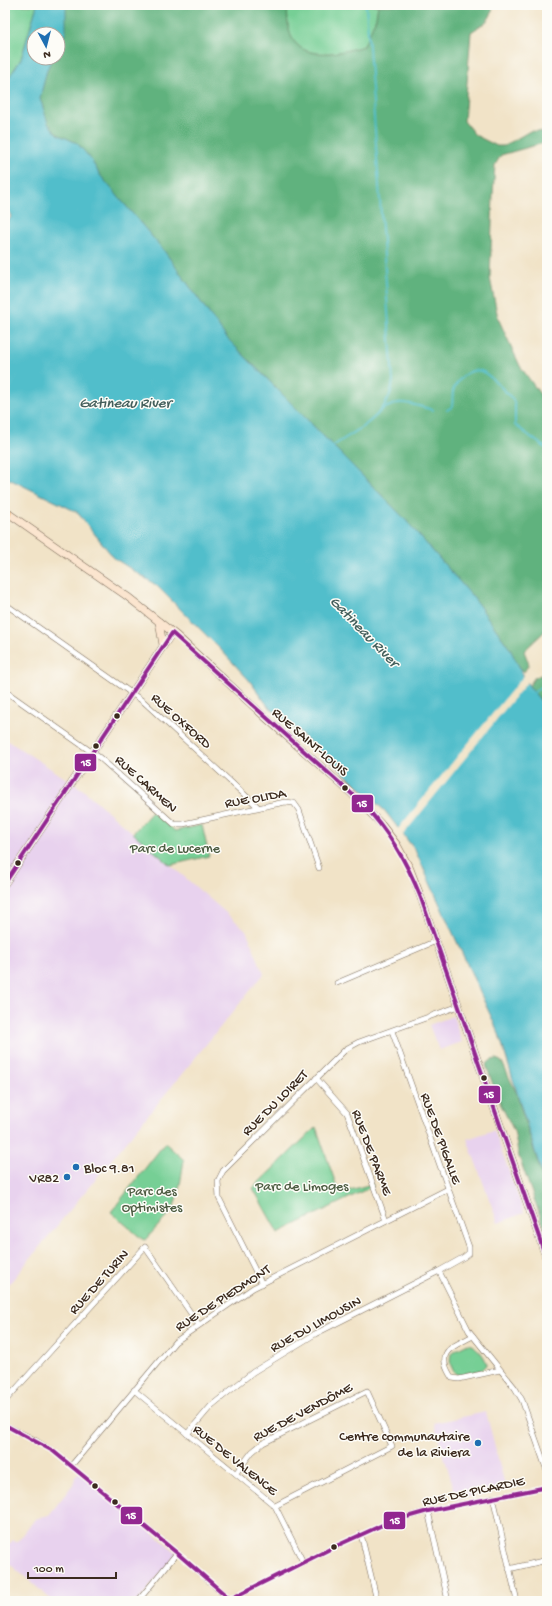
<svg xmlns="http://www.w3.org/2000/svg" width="552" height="1606" font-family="'Gochi Hand',sans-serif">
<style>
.built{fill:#e8d2ee}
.green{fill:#76cf95;stroke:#587c5a}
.forest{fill:#60b27e;stroke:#4e6e4e}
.water{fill:#51becb;stroke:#467474}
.pier{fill:#f1e3c7}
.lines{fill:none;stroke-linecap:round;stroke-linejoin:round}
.stream{stroke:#51becb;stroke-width:2}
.street-casing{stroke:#7b6b59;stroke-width:6}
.secondary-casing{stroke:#7b6b59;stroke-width:8}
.highway-casing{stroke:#7b6b59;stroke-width:10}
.street{stroke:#fff;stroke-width:5}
.secondary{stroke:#fbe5cf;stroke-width:7}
.highway{stroke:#f6be87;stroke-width:9}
.bus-1-casing{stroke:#fdfcf7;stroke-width:7}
.bus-1{stroke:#922790;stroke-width:4}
.bus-dot{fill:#3b2a1e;stroke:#fdfcf7;stroke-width:1.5}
.poi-dot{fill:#1f6fb2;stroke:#fdfcf7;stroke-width:1.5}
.labels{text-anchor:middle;stroke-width:3;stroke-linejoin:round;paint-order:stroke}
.street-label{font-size:14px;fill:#3b2a1e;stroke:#fdfcf7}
.park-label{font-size:14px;fill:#4d5c42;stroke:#fdfcf7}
.poi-label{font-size:14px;fill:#3b2a1e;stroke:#fdfcf7;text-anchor:end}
.water-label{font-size:15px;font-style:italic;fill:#435e5b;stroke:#fdfcf7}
.line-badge{stroke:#fdfcf7;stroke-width:1.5}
.badge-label{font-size:11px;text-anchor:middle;font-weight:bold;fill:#fff}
</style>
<rect width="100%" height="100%" fill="#fdfcf7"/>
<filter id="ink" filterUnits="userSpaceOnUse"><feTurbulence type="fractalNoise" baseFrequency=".025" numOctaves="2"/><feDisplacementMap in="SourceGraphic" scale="8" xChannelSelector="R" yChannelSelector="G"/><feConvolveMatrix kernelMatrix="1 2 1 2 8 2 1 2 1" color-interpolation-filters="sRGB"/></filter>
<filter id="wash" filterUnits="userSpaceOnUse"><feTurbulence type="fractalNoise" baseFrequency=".012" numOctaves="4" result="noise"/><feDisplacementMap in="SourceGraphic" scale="16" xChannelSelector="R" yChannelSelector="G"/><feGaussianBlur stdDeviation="0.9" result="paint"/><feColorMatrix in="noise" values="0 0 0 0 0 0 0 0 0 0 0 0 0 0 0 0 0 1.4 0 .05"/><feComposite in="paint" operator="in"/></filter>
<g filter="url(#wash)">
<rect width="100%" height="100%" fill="#f1e3c7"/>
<g class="built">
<path d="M5 739 82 789 246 930 264 974 5 1289Z"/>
<path d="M453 1016 462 1042 439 1050 429 1025Z"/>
<path d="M494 1130 524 1213 498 1223 467 1139Z"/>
<path d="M486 1412 506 1489 457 1499 434 1423Z"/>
<path d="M79 1472 177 1553 138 1601H53L5 1560V1549L13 1540 17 1543 35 1519 49 1515 74 1483 75 1477Z"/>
</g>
<g class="green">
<path d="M5 5H37L21 59 7 81H5Z"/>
<path d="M288 5H378L376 18 364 46C323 58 282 62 288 5Z"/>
<path d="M152 812 175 831 202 825 209 856 170 865 133 833Z"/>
<path d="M316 1127 339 1193 372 1184 373 1186 278 1233 253 1188Z"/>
<path d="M165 1143 184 1160 180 1185 173 1210 145 1240 142 1239 111 1212Z"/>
<path d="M468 1344C477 1346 485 1356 487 1365L482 1370 457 1375C451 1370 448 1359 452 1352Z"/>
</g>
<g class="forest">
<path d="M66 5H288C282 62 323 58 364 46L376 18 378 5H493C492 21 483 24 471 32L464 121 475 135 497 146H504L530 131 547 132V142L501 155 495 165 493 195 490 278 498 318 520 366 547 404V629L524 651 529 664 524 672 517 664 510 649 473 597 404 518 226 337 165 252 100 175 90 158 77 143 57 134 48 123 40 98 47 70 52 58H58V47Z"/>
<path d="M547 672V709L529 686 534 678Z"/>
<path d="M497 1059 502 1062 516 1092 547 1192V1235L519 1157 514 1131 498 1099 486 1065 491 1060Z"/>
</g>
<path class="water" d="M37 5H66V32L58 48V34H34V58H52L47 70 40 98 48 123 57 134 77 143 90 158 100 175 165 252 226 337 404 518 473 597 510 649 529 686 547 709V1191L499 1034 415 850 385 811 299 732 268 706 249 680 221 650 156 585 114 558 77 512 5 477V225L11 217 9 211 5 210V81L7 80 21 59Z"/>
<path class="pier" d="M525 674 528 681 402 836 397 830Z"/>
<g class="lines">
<g class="stream">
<path d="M383 409C388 407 393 404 398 403 405 401 425 408 433 410"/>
<path d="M447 410 452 407C453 402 452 396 453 391 457 380 468 368 481 371 488 373 508 394 513 400L515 405V425L547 449"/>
<path d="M333 446C352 433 378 421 388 399 391 394 392 387 393 381L366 5"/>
<path d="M534 693 536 690 547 684"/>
</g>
</g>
</g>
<g filter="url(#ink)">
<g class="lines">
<g class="street-casing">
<g id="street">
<path d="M5 604 144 702 258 807"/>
<path d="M5 691 100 758 174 824H183L285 802 294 803 299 810 319 868"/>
<path d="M337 983 436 941"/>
<path d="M316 1078 347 1113 386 1220"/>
<path d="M439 1271 469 1331 515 1388 522 1400 547 1471"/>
<path d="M262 1284 219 1198 218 1181 223 1171 346 1049 359 1042 459 1006"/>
<path d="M473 1336C452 1347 434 1351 452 1378L459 1379 500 1370"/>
<path d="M134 1390 275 1506 303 1562"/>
<path d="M5 1401 145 1247 199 1325"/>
<path d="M5 1425 35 1440 53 1451 177 1553 231 1601"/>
<path d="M187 1434 211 1406 253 1372 315 1334 439 1271 464 1257 469 1253V1247L392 1031"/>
<path d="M71 1466 175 1342 253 1288 448 1189"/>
<path d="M236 1473 252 1452 263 1443 367 1391 392 1446 275 1506"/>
<path d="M493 1497 517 1601"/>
<path d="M428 1511 448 1601"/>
<path d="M361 1534 377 1601"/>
<path d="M509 1569 547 1560"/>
<path d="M230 1599 334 1547 389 1522 428 1511 547 1487"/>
<path d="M138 1601 177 1553"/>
</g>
</g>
<g class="secondary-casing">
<g id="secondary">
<path d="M5 511 128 597 177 636 266 718 351 793 381 824 397 845 410 869 420 895 547 1260"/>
<path d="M159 622 163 645"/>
<path d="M5 883 172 633"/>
</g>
</g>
<g class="highway-casing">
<path id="highway" d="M5 516 7 513"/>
</g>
<use href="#street" class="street"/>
<use href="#secondary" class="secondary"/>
<use href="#highway" class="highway"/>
<g class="bus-1-casing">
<g id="bus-1">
<path d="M5 883 172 633 362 803C389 831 407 862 421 898L547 1260"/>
<path d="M5 1425 53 1451 177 1553 230 1599 334 1547 389 1522 428 1511 547 1487"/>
</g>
</g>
<use href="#bus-1" class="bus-1"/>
</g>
</g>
<g class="bus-dot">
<circle cx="117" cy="716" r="3.5"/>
<circle cx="96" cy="746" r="3.5"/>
<circle cx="345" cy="788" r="3.5"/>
<circle cx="18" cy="863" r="3.5"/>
<circle cx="484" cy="1078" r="3.5"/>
<circle cx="95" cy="1486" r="3.5"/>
<circle cx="115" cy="1502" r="3.5"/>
<circle cx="334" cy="1547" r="3.5"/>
</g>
<g class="poi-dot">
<circle cx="76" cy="1167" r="4"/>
<circle cx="67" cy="1177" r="4"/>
<circle cx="478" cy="1443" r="4"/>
</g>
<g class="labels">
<g class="street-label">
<text transform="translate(182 720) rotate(42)" y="5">RUE OXFORD</text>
<text transform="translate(311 741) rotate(41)" y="5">RUE SAINT-LOUIS</text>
<text transform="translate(147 783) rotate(42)" y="5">RUE CARMEN</text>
<text transform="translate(255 797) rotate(-10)" y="5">RUE OLIDA</text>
<text transform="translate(274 1102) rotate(-45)" y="5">RUE DU LOIRET</text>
<text transform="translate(442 1138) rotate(70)" y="5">RUE DE PIGALLE</text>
<text transform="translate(373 1152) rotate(69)" y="5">RUE DE PARME</text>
<text transform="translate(98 1281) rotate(-48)" y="5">RUE DE TURIN</text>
<text transform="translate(222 1297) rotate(-33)" y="5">RUE DE PIEDMONT</text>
<text transform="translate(315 1323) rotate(-29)" y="5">RUE DU LIMOUSIN</text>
<text transform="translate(302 1411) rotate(-28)" y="5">RUE DE VENDÔME</text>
<text transform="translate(236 1459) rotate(39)" y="5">RUE DE VALENCE</text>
<text transform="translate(473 1490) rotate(-12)" y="5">RUE DE PICARDIE</text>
</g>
<g class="park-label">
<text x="175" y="852">Parc de Lucerne</text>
<text x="302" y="1190">Parc de Limoges</text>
<text x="152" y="1195">Parc des<tspan x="152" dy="16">Optimistes</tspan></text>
</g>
<g class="poi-label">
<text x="84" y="1172" text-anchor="start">Bloc 9.81</text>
<text x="59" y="1182">VR82</text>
<text x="470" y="1440">Centre communautaire<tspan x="470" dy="16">de la Riviera</tspan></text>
</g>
<g class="water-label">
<text x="125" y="407">Gatineau River</text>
<text transform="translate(365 631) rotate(46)" y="5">Gatineau River</text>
</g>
</g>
<g class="line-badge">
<rect x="74" y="753" width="23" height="19" rx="4" fill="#922790"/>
<rect x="351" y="794" width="23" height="19" rx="4" fill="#922790"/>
<rect x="478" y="1085" width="23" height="19" rx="4" fill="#922790"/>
<rect x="120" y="1506" width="23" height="19" rx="4" fill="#922790"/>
<rect x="383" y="1511" width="23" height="19" rx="4" fill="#922790"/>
</g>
<g class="badge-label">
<text x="86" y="766">15</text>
<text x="362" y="807">15</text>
<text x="489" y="1098">15</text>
<text x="131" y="1519">15</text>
<text x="395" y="1524">15</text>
</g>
<rect width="552" height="1606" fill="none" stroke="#fdfcf7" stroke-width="20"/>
<g transform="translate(46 46) rotate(173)"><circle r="19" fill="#fdfcf7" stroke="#afa8a0"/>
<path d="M0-3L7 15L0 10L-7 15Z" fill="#1f6fb2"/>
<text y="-6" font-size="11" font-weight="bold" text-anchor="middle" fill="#3b2a1e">N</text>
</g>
<path d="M28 1572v6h88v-6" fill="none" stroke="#3b2a1e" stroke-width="2"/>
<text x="34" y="1572" font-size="12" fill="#3b2a1e" stroke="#fdfcf7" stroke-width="3" paint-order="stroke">100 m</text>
</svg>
